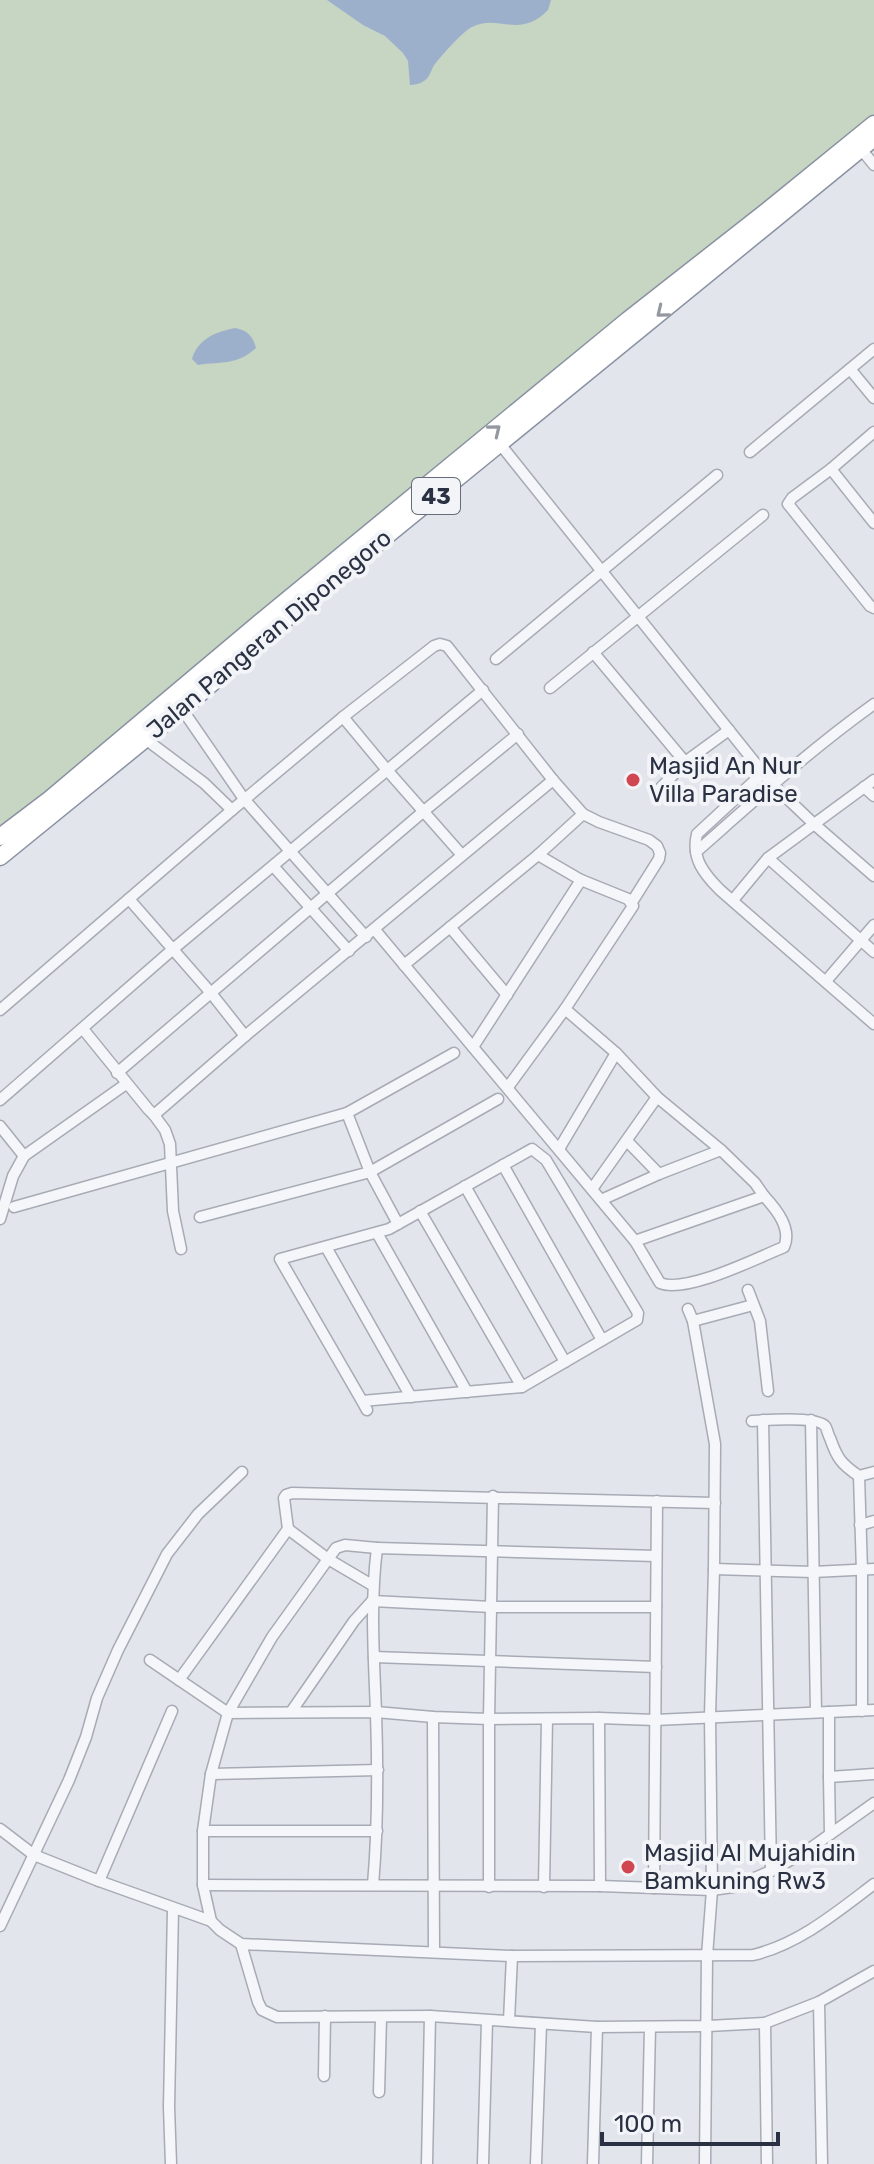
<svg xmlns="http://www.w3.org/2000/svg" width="874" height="2164" font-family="Rubik,sans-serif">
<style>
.green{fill:#c7d5c3}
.water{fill:#9db0cb}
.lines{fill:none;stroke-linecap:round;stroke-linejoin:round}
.minor-casing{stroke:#a7abb5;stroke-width:13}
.trunk-casing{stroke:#8991a2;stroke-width:19}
.minor{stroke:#f5f6f9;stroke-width:10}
.trunk{stroke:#fff;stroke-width:16}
.oneway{stroke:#9498a1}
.poi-dot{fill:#d04752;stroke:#f2f4f8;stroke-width:3}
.labels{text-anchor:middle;stroke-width:8;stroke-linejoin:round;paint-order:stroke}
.shield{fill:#f2f4f8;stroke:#666c79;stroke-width:2}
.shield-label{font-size:22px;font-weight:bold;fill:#2a3143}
.street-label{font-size:24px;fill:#2a3143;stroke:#f2f4f8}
.poi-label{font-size:24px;fill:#2a3143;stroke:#f2f4f8;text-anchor:start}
</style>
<rect width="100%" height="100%" fill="#e2e5eb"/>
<path class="green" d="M0 0H874V124L0 846Z"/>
<g class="water">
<path d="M327 0H551L548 10C519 40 498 13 472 27 463 31 439 58 433 67 430 73 429 79 422 82 420 84 413 85 410 85L408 61 403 53 385 36 363 25Z"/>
<path d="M235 328C247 330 253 336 256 348 236 366 222 361 198 365L192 359C198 339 215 332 235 328Z"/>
</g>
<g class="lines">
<g class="minor-casing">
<g id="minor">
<path d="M861 149 874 165"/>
<path d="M850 369 874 398"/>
<path d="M874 432 831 469 792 498 788 504 870 606 874 608"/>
<path d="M500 444 772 784 814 824 874 876"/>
<path d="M750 452 874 349"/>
<path d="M831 469 874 523"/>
<path d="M593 652 685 762"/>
<path d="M496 659 717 475"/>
<path d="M550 688 763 515"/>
<path d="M182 709 244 799 366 937"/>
<path d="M343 717 387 770 461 854"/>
<path d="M144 738 204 783 232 810"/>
<path d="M763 773 697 834C691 858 704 874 720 890L874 1024"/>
<path d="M864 787 874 796"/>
<path d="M657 792 685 762 729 730"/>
<path d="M696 852C754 801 811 749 874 704"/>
<path d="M768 858 874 952"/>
<path d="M274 867 349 951"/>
<path d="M129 899 211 993 245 1036"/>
<path d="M733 900 768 858 874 780"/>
<path d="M450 927 507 995"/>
<path d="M375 930 635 1241 660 1283C686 1294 757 1258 784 1247 792 1229 777 1210 764 1196"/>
<path d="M404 965 538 855 583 814"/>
<path d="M826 981 874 925"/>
<path d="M565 1009 616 1053 657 1097 721 1150"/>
<path d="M0 1010 232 810 343 717 434 646 440 644 447 646 553 780 583 814 599 822 649 840 657 846 660 853 659 859 632 902"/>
<path d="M83 1029 148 1109 154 1115 245 1036 553 780"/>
<path d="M473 1047 581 880"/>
<path d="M117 1073 424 811 518 734"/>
<path d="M508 1087 565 1009 633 906 628 899 581 880 538 855"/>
<path d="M0 1100 172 950 483 690"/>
<path d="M154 1115 165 1130 170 1144 173 1211 181 1249"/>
<path d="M0 1126 24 1156"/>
<path d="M627 1141 659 1174 721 1150 755 1183 764 1196 635 1241"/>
<path d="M559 1149 616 1053"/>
<path d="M503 1165 602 1340"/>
<path d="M465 1186 565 1362"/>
<path d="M592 1189 657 1097"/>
<path d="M601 1200 659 1174"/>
<path d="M14 1207 347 1113"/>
<path d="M420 1211 522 1387"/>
<path d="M200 1217 370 1172 347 1113 454 1053"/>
<path d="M0 1219 13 1176 24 1156 126 1084"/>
<path d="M398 1224 370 1172 498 1099"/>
<path d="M377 1233 467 1392"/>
<path d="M326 1247 411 1397"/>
<path d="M748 1290 760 1321 768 1391"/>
<path d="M688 1309 693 1321 715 1444 714 1569 710 1716 712 1890 707 1956 705 2164"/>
<path d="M693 1321 753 1305"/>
<path d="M362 1401 522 1387 637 1320 638 1313 546 1160 532 1149 389 1229 280 1259 362 1401 367 1410"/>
<path d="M763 1420 771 1871"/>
<path d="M811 1420 816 1712"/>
<path d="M752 1421C765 1420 818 1416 825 1426 826 1426 829 1437 830 1438 837 1458 841 1464 859 1476L874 1472"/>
<path d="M859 1476 862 1571V1711"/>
<path d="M860 1525 874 1521"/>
<path d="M714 1569 813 1572 874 1569"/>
<path d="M372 1585 328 1559 288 1529 284 1498 286 1495 292 1493 715 1503"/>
<path d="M372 1601 492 1607H656"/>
<path d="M374 1657 656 1667"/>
<path d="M150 1660 228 1713 272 1637 336 1548 345 1545 377 1548"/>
<path d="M179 1680 288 1529"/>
<path d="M291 1712 354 1621 372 1601"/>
<path d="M829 1712V1777L874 1774"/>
<path d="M433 1717 434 1951"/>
<path d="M599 1718 600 1886"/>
<path d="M211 1774 378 1770"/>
<path d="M829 1777 830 1834"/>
<path d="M0 1829 34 1855 99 1881 211 1921 220 1930 241 1944 512 1956 753 1955C799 1944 837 1912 874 1884"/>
<path d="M203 1831H377"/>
<path d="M99 1881 172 1711"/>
<path d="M203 1885 600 1886 712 1890 733 1887 771 1871 808 1850 874 1803"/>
<path d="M373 1885C378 1828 378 1771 376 1713 374 1657 370 1604 377 1548L656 1556"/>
<path d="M489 1887V1719L493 1496"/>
<path d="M544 1887 547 1719"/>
<path d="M654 1888 657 1501"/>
<path d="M211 1921 203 1885V1831L211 1774 228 1713 376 1712 433 1717 489 1719 599 1718 655 1720 874 1710"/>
<path d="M0 1926 69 1780 86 1737 97 1698 118 1650 167 1554 198 1514 242 1472"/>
<path d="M241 1944 258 2002 262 2010 277 2017 430 2016 597 2027 708 2026 765 2023 819 2002 874 1971"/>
<path d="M819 2002 822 2164"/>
<path d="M509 2021 512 1956"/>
<path d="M765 2023 767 2164"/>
<path d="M324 2076 325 2016"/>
<path d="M379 2092 381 2018"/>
<path d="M171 2164 169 2107 173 1909"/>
<path d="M427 2164 430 2016"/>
<path d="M483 2164 487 2021"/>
<path d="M536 2164 541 2024"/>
<path d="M593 2164 597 2027"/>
<path d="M647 2164 650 2027"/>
</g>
</g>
<g class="trunk-casing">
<g id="trunk">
<path d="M0 837 50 799 258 624 628 320 767 211 874 124"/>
<path d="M0 857 182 709 303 604 874 138"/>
</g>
</g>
<use href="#minor" class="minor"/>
<use href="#trunk" class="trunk"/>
</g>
<defs><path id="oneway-chevron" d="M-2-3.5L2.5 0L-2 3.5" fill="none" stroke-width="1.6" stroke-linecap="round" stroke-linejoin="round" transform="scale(2)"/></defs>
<g class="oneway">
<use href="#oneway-chevron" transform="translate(662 312) rotate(141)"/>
<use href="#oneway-chevron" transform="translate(495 430) rotate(-39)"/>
</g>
<g class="poi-dot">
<circle cx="633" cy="780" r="8"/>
<circle cx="628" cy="1867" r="8"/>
</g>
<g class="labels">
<rect class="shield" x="412" y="478" width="48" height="36" rx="6"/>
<g class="shield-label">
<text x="436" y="504">43</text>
</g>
<g class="street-label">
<text transform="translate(269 634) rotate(-40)" y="8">Jalan Pangeran Diponegoro</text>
</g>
<g class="poi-label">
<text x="649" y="774">Masjid An Nur<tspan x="649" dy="28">Villa Paradise</tspan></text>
<text x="644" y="1861">Masjid Al Mujahidin<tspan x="644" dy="28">Bamkuning Rw3</tspan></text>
</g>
</g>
<path d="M602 2132v12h176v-12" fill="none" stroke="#2a3143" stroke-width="4"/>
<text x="614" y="2132" font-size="24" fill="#2a3143" stroke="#f2f4f8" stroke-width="6" paint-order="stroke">100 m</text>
</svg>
